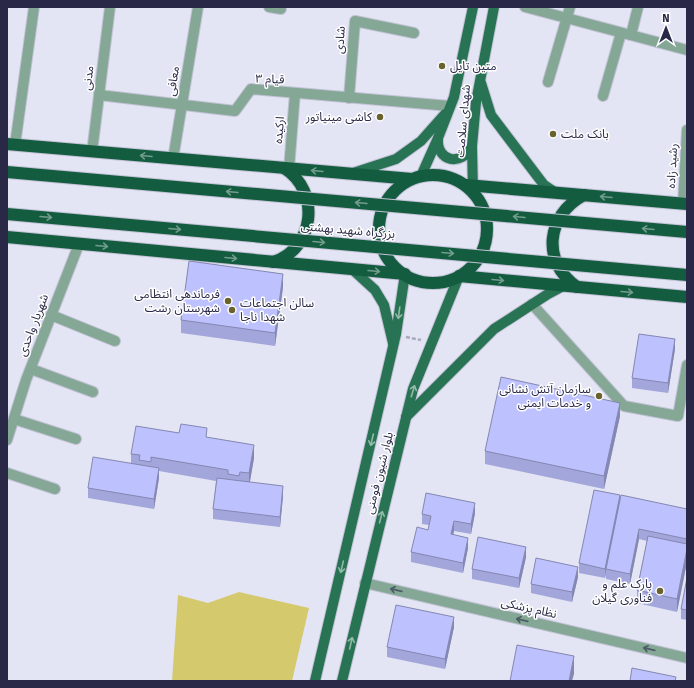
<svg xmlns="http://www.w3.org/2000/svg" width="694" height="688" font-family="'Fira Sans','Noto Sans Arabic',sans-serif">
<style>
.green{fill:#d5c96e}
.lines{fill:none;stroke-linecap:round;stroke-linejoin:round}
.minor-casing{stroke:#c2c2d5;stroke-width:12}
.major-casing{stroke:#c2c2d5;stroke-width:12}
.highway-casing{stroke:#c2c2d5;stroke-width:14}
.path{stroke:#a9aabe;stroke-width:2.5;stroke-dasharray:4 2;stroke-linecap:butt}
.minor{stroke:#84a895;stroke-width:10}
.major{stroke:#287353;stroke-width:10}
.highway{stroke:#145c40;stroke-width:12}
.highway-bridge-casing{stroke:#c2c2d5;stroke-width:14;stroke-linecap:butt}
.highway-bridge{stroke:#145c40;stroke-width:12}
.wall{fill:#a3a6da}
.shaded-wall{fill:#8487b1}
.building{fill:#bdc1fd;stroke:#8487b1}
.oneway{stroke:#729d8c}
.oneway2{stroke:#94b9a9}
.oneway3{stroke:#4d5c66}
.poi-dot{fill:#69622f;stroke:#fff;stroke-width:1.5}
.labels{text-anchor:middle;stroke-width:3;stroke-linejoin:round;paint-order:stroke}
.street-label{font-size:12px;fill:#292947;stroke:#fff}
.poi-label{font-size:12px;fill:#292947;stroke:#fff;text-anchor:end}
</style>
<rect width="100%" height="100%" fill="#e3e4f4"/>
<path class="green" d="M239 592 309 608 292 681H172L178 595 208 603Z"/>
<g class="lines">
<g class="minor-casing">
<g id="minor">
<path d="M269 7 281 9"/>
<path d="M525 7 687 50"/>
<path d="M631 35 638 7"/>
<path d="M548 82 570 7"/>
<path d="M99 95 235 111 251 89 450 106"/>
<path d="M603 96 621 33"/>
<path d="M349 98 355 21 414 33"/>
<path d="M15 145 34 7"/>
<path d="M92 152 110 7"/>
<path d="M173 159 198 7"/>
<path d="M289 169 295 93"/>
<path d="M683 204 687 130"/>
<path d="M532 304 624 406 678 416 687 365"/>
<path d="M51 315 115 341"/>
<path d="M31 369 93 392"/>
<path d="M14 419 76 439"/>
<path d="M7 440 26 380 79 244"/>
<path d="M7 473 55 489"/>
<path d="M365 583 687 658"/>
</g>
</g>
<g class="major-casing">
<g id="major">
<path d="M481 83 491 115 544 185 556 193"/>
<path d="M438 138C436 162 462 167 472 146"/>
<path d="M353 173 396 159 421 141 445 114"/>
<path d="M421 176 438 138 454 97 473 7"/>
<path d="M473 192 472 146 476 102 494 7"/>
<path d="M352 269 375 290 384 305 393 343"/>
<path d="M406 417 494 329 548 294 563 286"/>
<path d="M315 681 396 334 405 274"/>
<path d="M342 681 413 389 459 276"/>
</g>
</g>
<g class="highway-casing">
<g id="highway">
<path d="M7 144 412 179"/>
<circle cx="433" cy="229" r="54"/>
<path d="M466 185 687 204"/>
<path d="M7 237 405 274"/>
<path d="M273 262C315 249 321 191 284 168"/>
<path d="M459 276 687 297"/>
<path d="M577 287C541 262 546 215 584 195"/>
</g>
</g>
<path class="path" d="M406 337 421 340"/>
<use href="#minor" class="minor"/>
<use href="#major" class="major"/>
<use href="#highway" class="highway"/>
<g class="highway-bridge-casing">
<g id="highway-bridge">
<path d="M7 172 687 232"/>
<path d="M7 214 687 275"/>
</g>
</g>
<use href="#highway-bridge" class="highway-bridge"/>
</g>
<g class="wall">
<path d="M283 287 275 346 181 333V320Z"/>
<path d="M675 349 668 393 632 388V378Z"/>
<path d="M620 416 604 489 485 464V451Z"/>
<path d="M207 438 254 458 250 482 283 496 280 527 213 519V509L216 481 159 471V478L154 509 88 498V488L131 463V454Z"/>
<path d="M620 500 687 509V562L677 612 637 603V590L647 541 639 539 630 584 606 579V574L605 578 579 573V563Z"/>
<path d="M475 513 471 534 454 531 453 535 468 548 463 573 411 562V552L428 530 429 525 422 524V514Z"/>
<path d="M526 557 519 588 472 579V569Z"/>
<path d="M578 577 572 602 531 593V584Z"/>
<path d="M687 578V620L681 619V609Z"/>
<path d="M454 627 445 669 387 657V647Z"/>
</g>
<g class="shaded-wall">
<path d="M283 274V287L275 346V333Z"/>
<path d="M675 339V349L668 393V383Z"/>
<path d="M620 403V416L604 489V476Z"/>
<path d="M254 445V458L249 486V473Z"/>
<path d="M159 468V478L154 509V499Z"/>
<path d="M283 486V496L280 527V517Z"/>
<path d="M620 495V505L606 569 605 578V569Z"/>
<path d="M475 503V513L471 534V524Z"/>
<path d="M454 521V531L451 544V534Z"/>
<path d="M639 529V539L630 584V574Z"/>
<path d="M468 538V548L463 573V563Z"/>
<path d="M526 547V557L519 588V578Z"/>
<path d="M687 549V562L677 612V599Z"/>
<path d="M578 567V577L572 602V592Z"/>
<path d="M454 617V627L445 669V659Z"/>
<path d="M574 656V674L572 681H569Z"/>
</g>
<g class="building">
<path d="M189 261 283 274 275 333 181 320Z"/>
<path d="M639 334 675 339 668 383 632 378Z"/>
<path d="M501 377 620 403 604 476 485 451Z"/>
<path d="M181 424 207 428 206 437 254 445 249 473 240 472 239 476 228 474V470L151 457V462L139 460 140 455 131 454 136 426 179 433Z"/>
<path d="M93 457 159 468 154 499 88 488Z"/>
<path d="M217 478 283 486 280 517 213 509Z"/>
<path d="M594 490 620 495 605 569 579 563Z"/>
<path d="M426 493 475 503 471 524 454 521 451 534 468 538 463 563 411 552 417 527 428 530 431 516 422 514Z"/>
<path d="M621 495 687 509V539L639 529 630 574 606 569Z"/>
<path d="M648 536 687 544V549L677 599 637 590Z"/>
<path d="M478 537 526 547 519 578 472 569Z"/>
<path d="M536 558 578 567 572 592 531 584Z"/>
<path d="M687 578V610L681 609Z"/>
<path d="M396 605 454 617 445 659 387 647Z"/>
<path d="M517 645 574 656 569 681H510Z"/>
<path d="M632 668 676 677 675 681H630Z"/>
</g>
<defs><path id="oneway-shaft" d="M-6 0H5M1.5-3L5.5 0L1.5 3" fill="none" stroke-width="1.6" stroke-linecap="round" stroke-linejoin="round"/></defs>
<g class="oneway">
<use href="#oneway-shaft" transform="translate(146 156) rotate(-175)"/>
<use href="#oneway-shaft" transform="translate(317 171) rotate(-175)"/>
<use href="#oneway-shaft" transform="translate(232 192) rotate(-175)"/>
<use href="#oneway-shaft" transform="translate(606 197) rotate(-175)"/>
<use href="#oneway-shaft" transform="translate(361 203) rotate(-175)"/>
<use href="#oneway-shaft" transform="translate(46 217) rotate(5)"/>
<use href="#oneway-shaft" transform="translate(519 217) rotate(-175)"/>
<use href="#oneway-shaft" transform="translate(175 229) rotate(5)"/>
<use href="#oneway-shaft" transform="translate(648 229) rotate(-175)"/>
<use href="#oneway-shaft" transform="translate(319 242) rotate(5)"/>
<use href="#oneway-shaft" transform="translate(102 246) rotate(5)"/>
<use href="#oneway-shaft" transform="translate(448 253) rotate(5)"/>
<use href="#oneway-shaft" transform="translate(231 258) rotate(5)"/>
<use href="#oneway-shaft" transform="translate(374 271) rotate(5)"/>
<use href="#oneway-shaft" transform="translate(498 280) rotate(5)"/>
<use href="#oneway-shaft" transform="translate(627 292) rotate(5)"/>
</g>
<g class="oneway2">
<use href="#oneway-shaft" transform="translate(399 313) rotate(98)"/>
<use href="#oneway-shaft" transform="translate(413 391) rotate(-73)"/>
<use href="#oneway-shaft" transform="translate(372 440) rotate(103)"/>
<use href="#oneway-shaft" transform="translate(381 517) rotate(-76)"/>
<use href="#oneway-shaft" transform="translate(342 567) rotate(103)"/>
<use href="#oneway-shaft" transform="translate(351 643) rotate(-77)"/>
</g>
<g class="oneway3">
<use href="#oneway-shaft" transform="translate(396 590) rotate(-167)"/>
<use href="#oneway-shaft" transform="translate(522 620) rotate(-167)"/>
<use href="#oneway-shaft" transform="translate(649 649) rotate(-167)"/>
</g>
<g class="poi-dot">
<circle cx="442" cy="66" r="4"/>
<circle cx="380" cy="117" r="4"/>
<circle cx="553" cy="134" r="4"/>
<circle cx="228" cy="301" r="4"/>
<circle cx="232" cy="310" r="4"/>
<circle cx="599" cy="396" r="4"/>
<circle cx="660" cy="591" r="4"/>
</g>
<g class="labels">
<g class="street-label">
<text transform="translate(340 40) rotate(-86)" y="4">شادی</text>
<text transform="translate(88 78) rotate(-83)" y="4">مدنی</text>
<text transform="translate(270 79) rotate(2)" y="4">قیام ۳</text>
<text transform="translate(173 81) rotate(-81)" y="4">معافی</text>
<text transform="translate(463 121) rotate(-85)" y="4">شهدای سلامت</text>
<text transform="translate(279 130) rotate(-85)" y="4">ارکیده</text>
<text transform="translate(672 166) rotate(-87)" y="4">رشید زاده</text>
<text transform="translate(348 230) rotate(5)" y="4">بزرگراه شهید بهشتی</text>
<text transform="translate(33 325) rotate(-69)" y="4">شهریار واحدی</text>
<text transform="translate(379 473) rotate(-76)" y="4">بلوار شیون فومنی</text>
<text transform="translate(529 608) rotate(13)" y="4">نظام پزشکی</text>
</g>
<g class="poi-label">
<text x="450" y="70" text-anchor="start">متین تایل</text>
<text x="372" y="121">کاشی مینیاتور</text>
<text x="561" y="138" text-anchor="start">بانک ملت</text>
<text x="220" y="298">فرماندهی انتظامی<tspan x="220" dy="14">شهرستان رشت</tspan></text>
<text x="240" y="307" text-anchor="start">سالن اجتماعات<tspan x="240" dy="14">شهدا ناجا</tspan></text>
<text x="591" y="393">سازمان آتش نشانی<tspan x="591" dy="14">و خدمات ایمنی</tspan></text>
<text x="652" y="588">پارک علم و<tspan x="652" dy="14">فناوری گیلان</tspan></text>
</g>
</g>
<rect width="694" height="688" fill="none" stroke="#292947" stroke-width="16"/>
<g transform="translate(666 28)" stroke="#ffffff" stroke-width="3" paint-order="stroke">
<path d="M0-3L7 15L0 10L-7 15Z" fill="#292947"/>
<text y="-6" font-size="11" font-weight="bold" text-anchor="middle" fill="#292947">N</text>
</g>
</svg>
